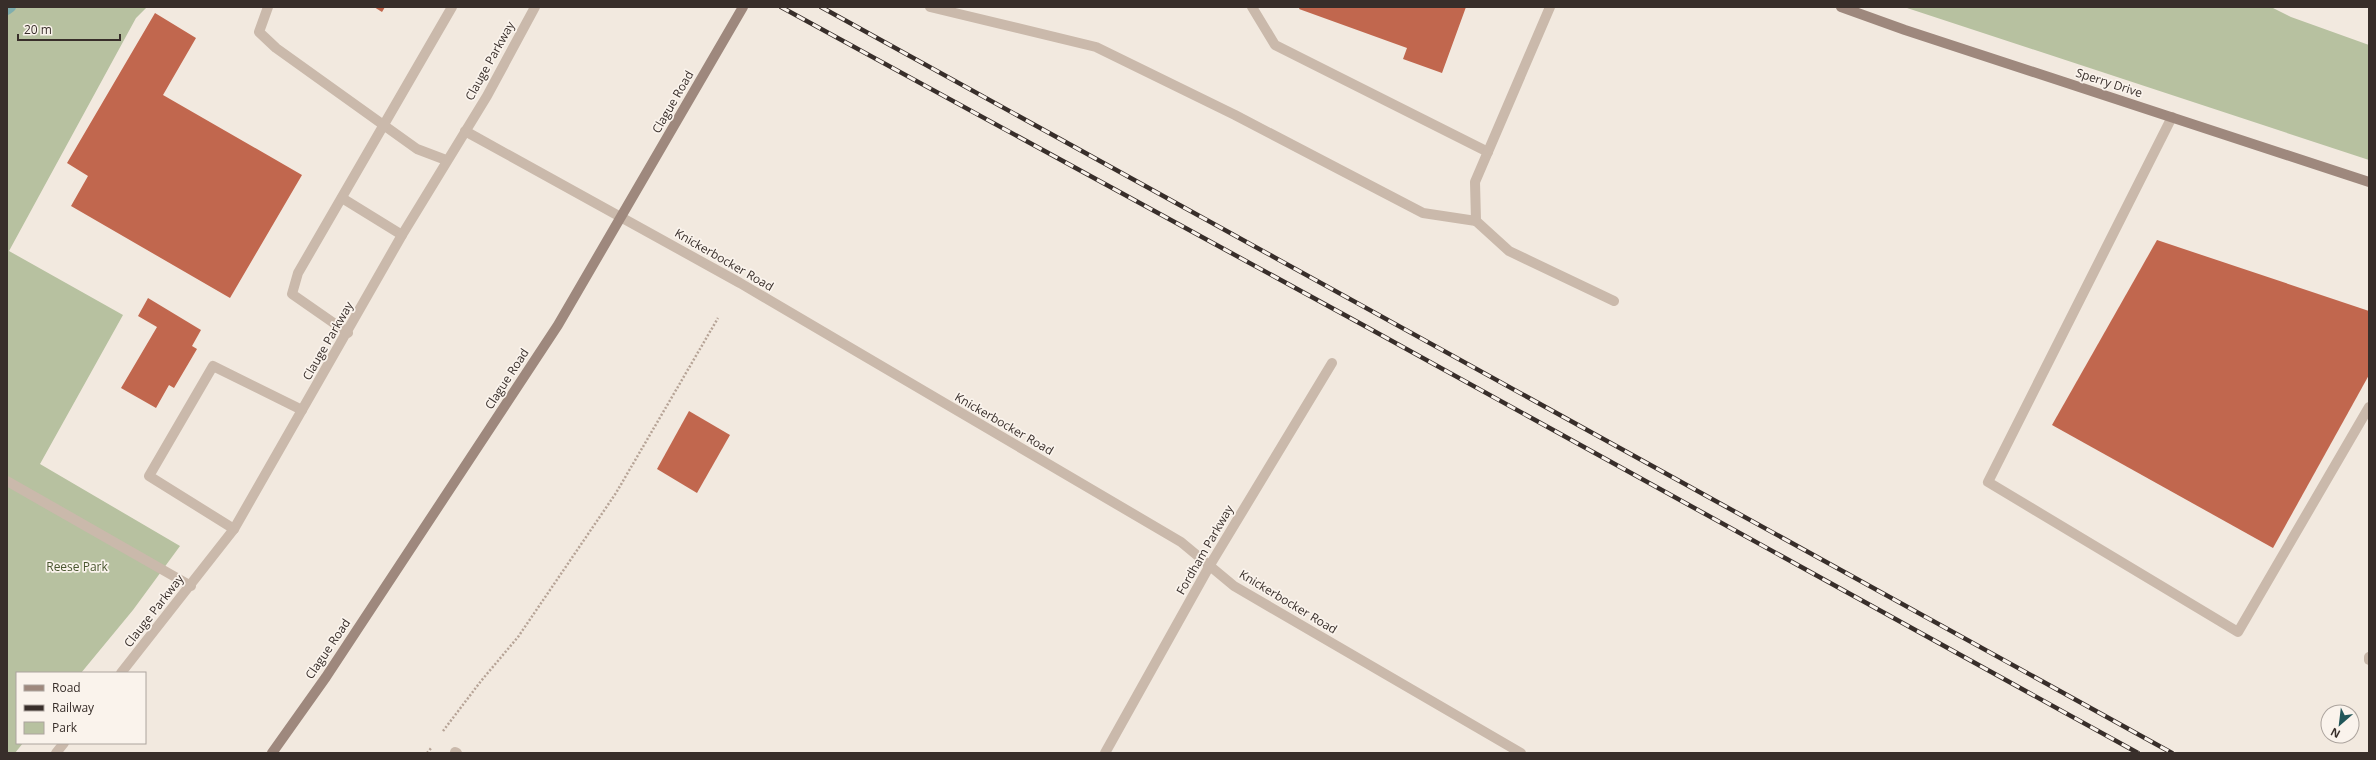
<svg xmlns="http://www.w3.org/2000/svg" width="2376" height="760" font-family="'Open Sans',sans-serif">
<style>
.green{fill:#b7c1a0}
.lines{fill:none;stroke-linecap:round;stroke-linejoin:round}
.stream{stroke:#7faeae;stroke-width:10}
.building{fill:#c1674e}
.path{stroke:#b6a396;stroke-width:2.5;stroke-dasharray:2 2;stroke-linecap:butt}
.lane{stroke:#cab9ab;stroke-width:10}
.street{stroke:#cab9ab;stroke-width:10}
.secondary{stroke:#9e887d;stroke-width:10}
.rail-casing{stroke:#382e2a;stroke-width:4.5}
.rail{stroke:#faf3ec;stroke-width:3;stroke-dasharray:9;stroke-linecap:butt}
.labels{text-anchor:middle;stroke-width:3.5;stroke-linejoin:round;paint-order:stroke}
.street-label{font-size:12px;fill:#382e2a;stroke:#faf3ec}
.park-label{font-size:12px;fill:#49562f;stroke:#faf3ec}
</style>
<rect width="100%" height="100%" fill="#f2e9df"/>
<g class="green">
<path d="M7 7H147L136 18 9 251 123 315 40 464 180 546 133 610 81 673H17V743H23L15 753H7Z"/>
<path d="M1904 7H2271L2291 17 2369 45V160Z"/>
</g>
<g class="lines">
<path class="stream" d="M7 10 11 7"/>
</g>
<g class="building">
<path d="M374 7H385L382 12Z"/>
<path d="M1300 7H1466L1442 73 1403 59 1407 48 1299 9Z"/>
<path d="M155 13 196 38 163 95 302 175 230 298 71 206 88 176 67 163Z"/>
<path d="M2157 240 2369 311V375L2273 548 2052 425Z"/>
<path d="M148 298 201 330 192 346 197 349 174 388 169 385 156 408 121 388 157 327 138 316Z"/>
<path d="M689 411 730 435 697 493 657 469Z"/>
</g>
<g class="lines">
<g class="path">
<path d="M443 731 481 681 518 637 616 493 718 318"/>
<path d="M427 753 432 747"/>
</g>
<g class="lane">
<path d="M268 7 259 32 276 48 417 149 446 160"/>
<path d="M930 7 1096 47 1235 115 1423 213 1476 221"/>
<path d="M1252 7 1275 45 1488 152"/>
<path d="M1550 7 1475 182 1476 221 1509 251 1614 301"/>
<path d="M2172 117 1988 482 2238 632 2369 407"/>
<path d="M342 198 402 235"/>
<path d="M348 333 292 294 298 273 452 7"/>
<path d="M7 481 191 586"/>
<path d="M234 529 149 476 213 366 302 410"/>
<path d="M2369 657V660"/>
</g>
<g class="street">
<path d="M465 131 740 283 1181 542 1234 586 1521 753"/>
<path d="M121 673 234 529 402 235 487 96 535 7"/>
<path d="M455 752 457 753"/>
<path d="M56 753 64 743"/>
<path d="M1105 753 1210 565 1332 363"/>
</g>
<g class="secondary">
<path d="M1841 7 1905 30 2369 182"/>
<path d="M272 753 326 677 558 325 743 7"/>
</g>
<g class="rail-casing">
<g id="rail">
<path d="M781 7 1363 325 2138 753"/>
<path d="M821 7 2172 753"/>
</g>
</g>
<use href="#rail" class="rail"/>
</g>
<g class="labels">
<g class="street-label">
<text transform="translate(490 61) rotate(-61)" y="4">Clauge Parkway</text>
<text transform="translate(2109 83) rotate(18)" y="4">Sperry Drive</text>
<text transform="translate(673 102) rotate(-60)" y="4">Clague Road</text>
<text transform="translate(724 260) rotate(30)" y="4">Knickerbocker Road</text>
<text transform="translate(328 341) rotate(-60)" y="4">Clauge Parkway</text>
<text transform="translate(507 379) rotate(-57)" y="4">Clague Road</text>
<text transform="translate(1004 424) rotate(30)" y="4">Knickerbocker Road</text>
<text transform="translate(1205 550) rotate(-60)" y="4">Fordham Parkway</text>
<text transform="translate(1288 602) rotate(31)" y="4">Knickerbocker Road</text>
<text transform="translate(154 611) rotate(-52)" y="4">Clauge Parkway</text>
<text transform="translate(328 649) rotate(-56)" y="4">Clague Road</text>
</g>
<g class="park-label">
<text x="77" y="571">Reese Park</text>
</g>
</g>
<rect width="2376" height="760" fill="none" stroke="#382e2a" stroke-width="16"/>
<rect x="16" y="672" width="130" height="72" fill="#faf3ec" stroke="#aca49e"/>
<rect x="24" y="685" width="20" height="6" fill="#9e887d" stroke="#aca49e"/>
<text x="52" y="692" font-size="12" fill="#382e2a">Road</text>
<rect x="24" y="705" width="20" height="6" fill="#382e2a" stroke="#aca49e"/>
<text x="52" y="712" font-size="12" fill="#382e2a">Railway</text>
<rect x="24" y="722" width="20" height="12" fill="#b7c1a0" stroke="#aca49e"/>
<text x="52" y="732" font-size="12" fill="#382e2a">Park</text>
<g transform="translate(2340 724) rotate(208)"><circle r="19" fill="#faf3ec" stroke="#aca49e"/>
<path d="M0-3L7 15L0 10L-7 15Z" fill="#215659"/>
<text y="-6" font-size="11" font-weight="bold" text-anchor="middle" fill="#382e2a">N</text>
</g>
<path d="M18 34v6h102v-6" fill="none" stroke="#382e2a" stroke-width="2"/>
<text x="24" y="34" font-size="12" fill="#382e2a" stroke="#faf3ec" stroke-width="3" paint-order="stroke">20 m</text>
</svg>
